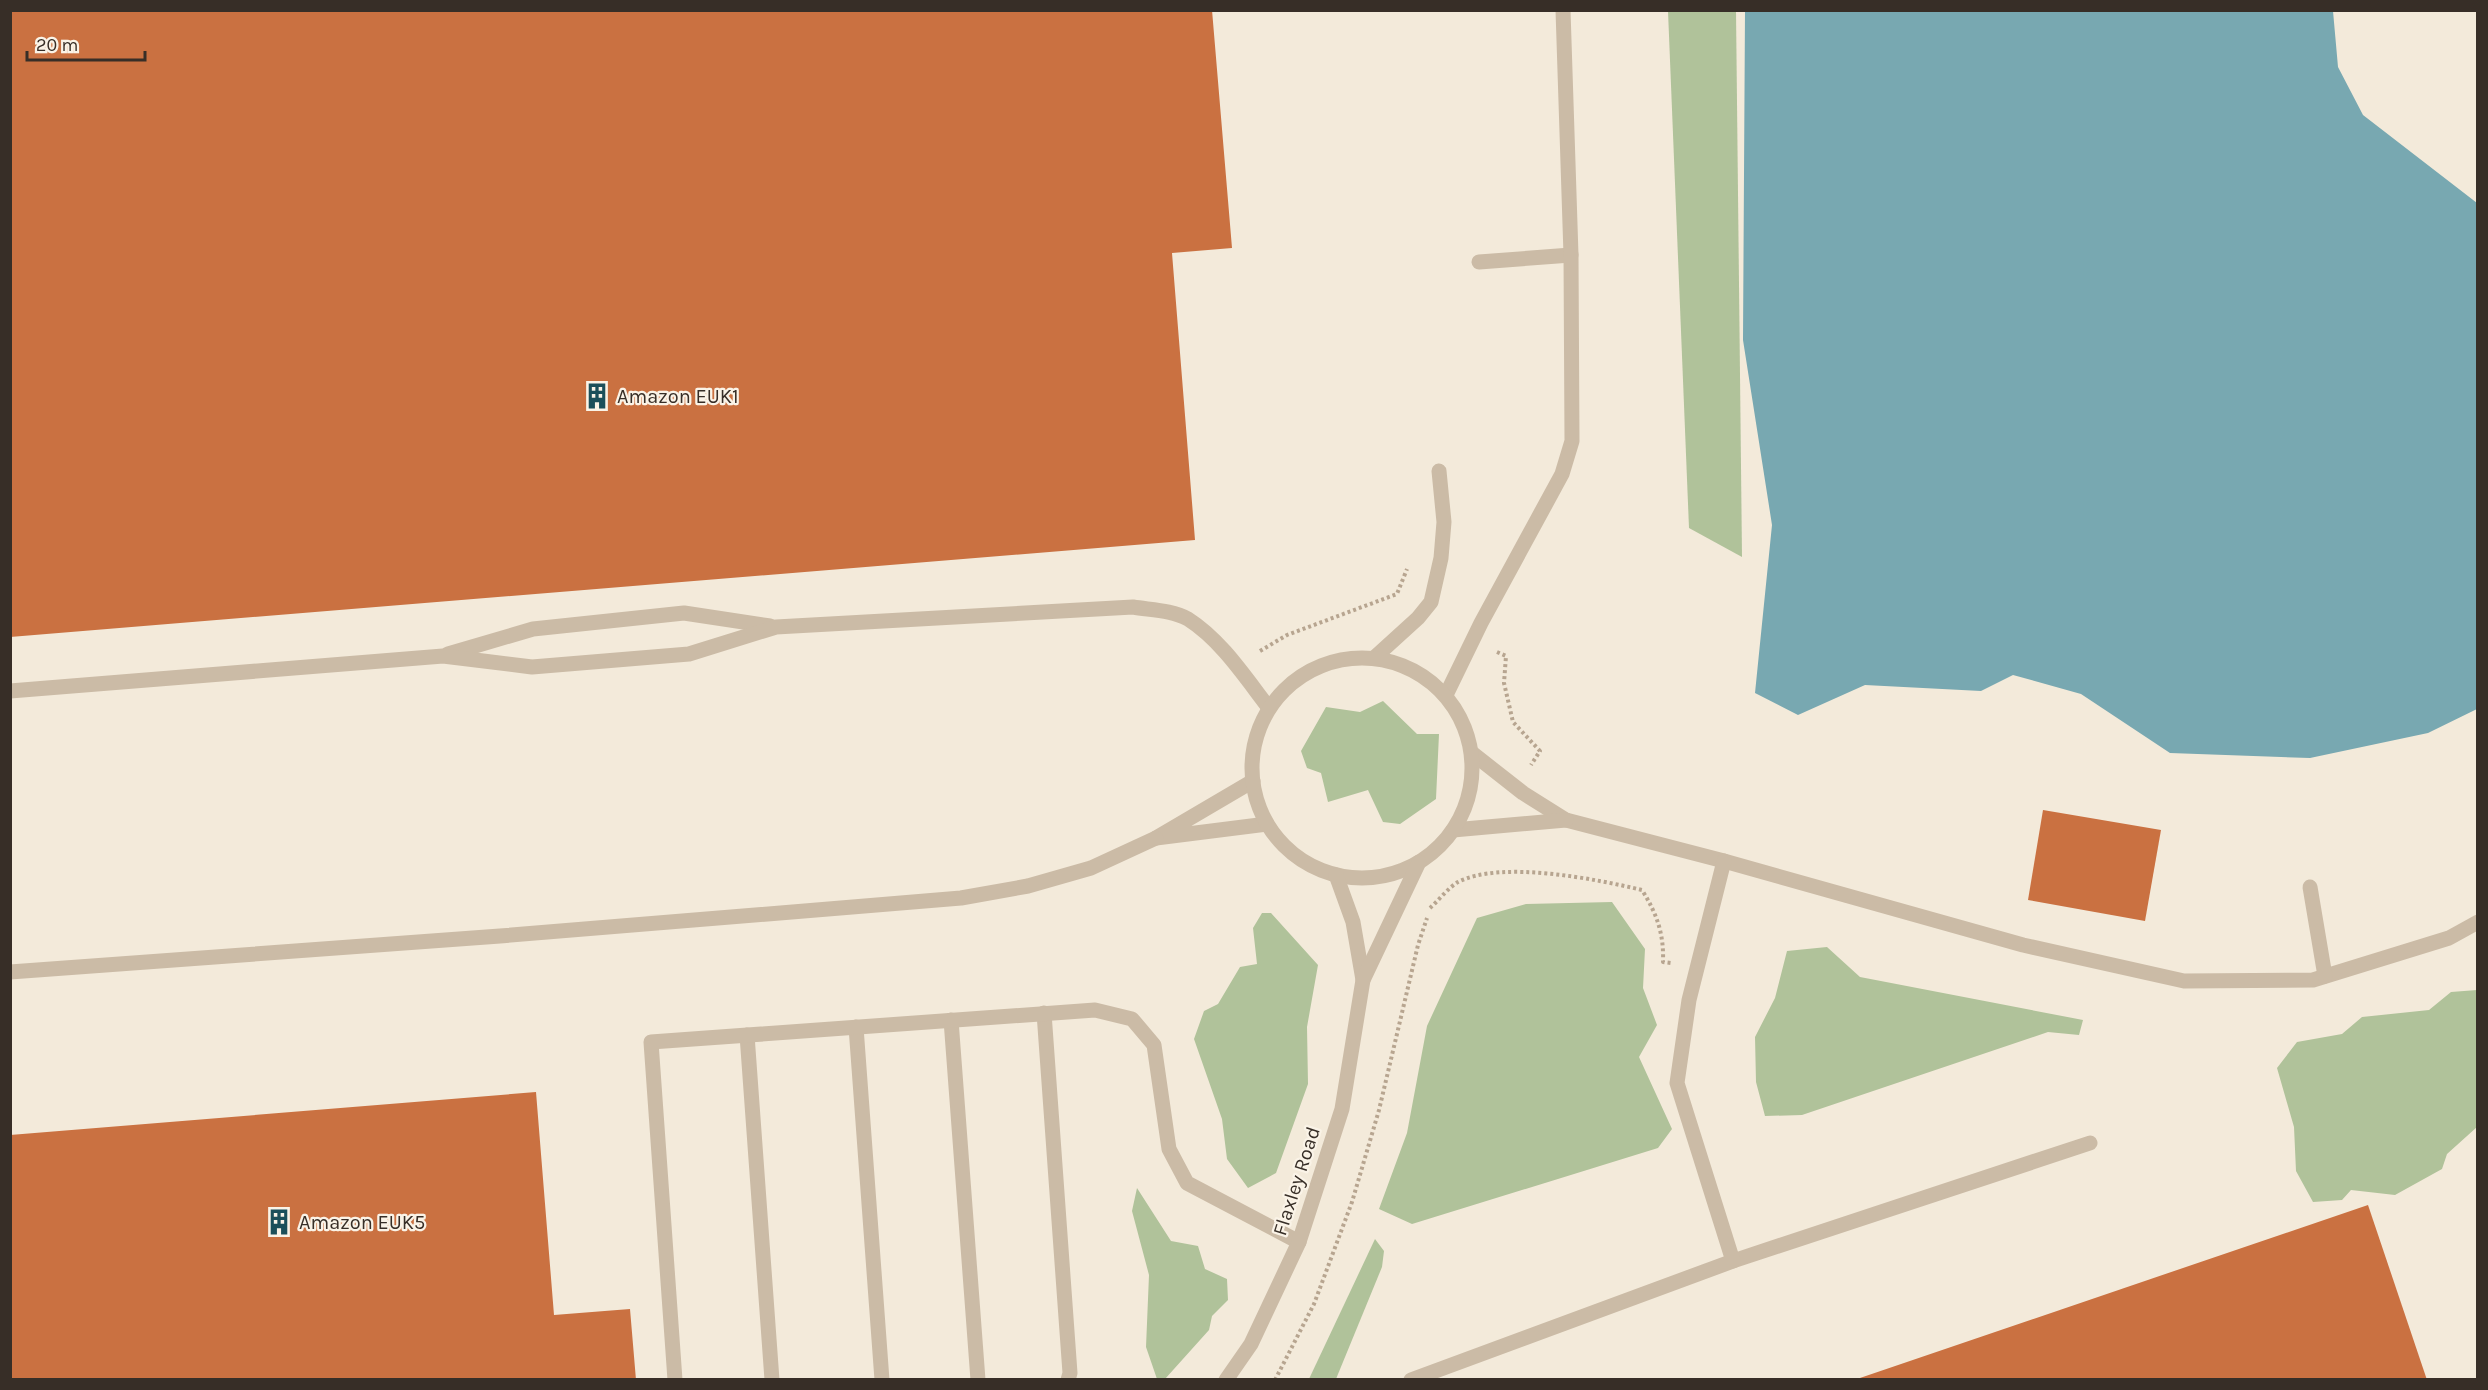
<svg xmlns="http://www.w3.org/2000/svg" width="2488" height="1390" font-family="Karla,sans-serif">
<style>
.green{fill:#b0c29a}
.water{fill:#78a8b1}
.building{fill:#ca7141}
.lines{fill:none;stroke-linecap:round;stroke-linejoin:round}
.path{stroke:#b7a590;stroke-width:4;stroke-dasharray:3 3;stroke-linecap:butt}
.service{stroke:#cbbba6;stroke-width:15}
.minor{stroke:#cbbba6;stroke-width:15}
.labels{text-anchor:middle;stroke-width:4.5;stroke-linejoin:round;paint-order:stroke}
.poi-label{font-size:20px;fill:#372e27;stroke:#faf3e7;text-anchor:start}
.street-label{font-size:20px;fill:#372e27;stroke:#faf3e7}
</style>
<rect width="100%" height="100%" fill="#f3eada"/>
<g class="green">
<path d="M1668 11H1736L1742 557 1689 528Z"/>
<path d="M1383 701 1417 734H1439L1436 799 1400 824 1383 822 1368 790 1328 802 1321 773 1307 768 1301 751 1326 707 1360 712Z"/>
<path d="M1612 902 1645 949 1643 988 1657 1025 1639 1057 1672 1129 1658 1148 1412 1224 1379 1209 1407 1133 1427 1026 1477 918 1526 904Z"/>
<path d="M1262 913H1271L1318 965 1307 1027 1308 1084 1276 1173 1248 1188 1227 1159 1222 1119 1194 1039 1204 1011 1218 1004 1240 967 1257 964 1253 928Z"/>
<path d="M1827 947 1860 977 2083 1020 2079 1035 2048 1032 1802 1115 1765 1116 1756 1082 1755 1037 1775 998 1787 951Z"/>
<path d="M2477 990V1127L2447 1154 2442 1169 2395 1195 2351 1190 2342 1200 2313 1202 2296 1171 2294 1127 2277 1068 2297 1042 2342 1034 2362 1017 2429 1010 2451 992Z"/>
<path d="M1137 1188 1171 1241 1198 1246 1205 1269 1227 1279 1228 1300 1212 1316 1209 1330 1165 1379H1157L1146 1347 1149 1275 1132 1211Z"/>
<path d="M1375 1239 1384 1251 1382 1267 1336 1379H1309Z"/>
</g>
<path class="water" d="M1745 11H2333L2338 67 2363 115 2477 203V709L2428 733 2310 758 2170 753 2081 694 2013 675 1981 691 1865 685 1798 715 1755 693 1772 525 1743 340Z"/>
<g class="building">
<path d="M10 10H1212L1232 248 1172 253 1195 540 10 637Z"/>
<path d="M2043 810 2161 830 2145 921 2028 900Z"/>
<path d="M536 1092 554 1315 630 1309 636 1380H10V1135Z"/>
<path d="M2368 1205 2427 1380H1857V1379Z"/>
</g>
<g class="lines">
<g class="path">
<path d="M1260 651 1287 635 1397 594 1407 569"/>
<path d="M1497 652 1506 656 1504 683 1513 722 1540 751 1531 765"/>
<path d="M1430 908C1439 900 1448 888 1458 882 1501 860 1596 879 1642 890 1657 914 1664 934 1663 962L1671 963"/>
<path d="M1275 1380 1314 1304 1352 1202 1379 1110 1418 945 1427 918"/>
</g>
<g class="service">
<path d="M1479 262 1571 255"/>
<path d="M448 654 533 629 684 613 770 626"/>
<path d="M1374 658 1418 618 1431 602 1441 558 1444 522 1439 471"/>
<path d="M10 691 443 656 532 667 689 654 776 627 1133 607C1151 610 1172 610 1188 619 1221 640 1245 677 1269 708"/>
<path d="M1446 695 1481 623 1562 474 1572 441 1571 255 1563 10"/>
<path d="M1472 753 1523 793 1566 820 1724 861 2023 945 2184 981 2313 980 2449 938 2478 922"/>
<path d="M1253 781 1156 838 1267 824"/>
<path d="M1453 830 1566 820"/>
<path d="M2310 887 2325 976"/>
<path d="M10 972 500 936 961 898 1028 886 1091 868 1156 838"/>
<path d="M1044 1013 1070 1373 1068 1380"/>
<path d="M951 1020 978 1380"/>
<path d="M856 1027 882 1380"/>
<path d="M747 1035 772 1380"/>
<path d="M1733 1261 2090 1143"/>
<path d="M675 1380 651 1042 1095 1010 1132 1019 1154 1045 1169 1149 1187 1183 1299 1242"/>
<path d="M1411 1380 1733 1261 1677 1083 1689 1000 1724 861"/>
</g>
<g class="minor">
<circle cx="1362" cy="768" r="110"/>
<path d="M1336 875 1353 922 1363 980"/>
<path d="M1226 1380 1251 1344 1299 1242 1342 1109 1363 980 1419 862"/>
</g>
</g>
<defs>
<g id="building-bare" transform="scale(2.07)"><path d="M-4-6H4V6H1V3H-1V6H-4ZM-2.5-4.3h1.7v1.8h-1.7ZM.8-4.3h1.7v1.8H.8ZM-2.5-1h1.7V.8h-1.7ZM.8-1h1.7V.8H.8Z" fill="#1b4f5a" stroke="#faf3e7" stroke-width="2.5" paint-order="stroke"/></g>
</defs>
<g fill-rule="evenodd">
<use href="#building-bare" x="597" y="396"/>
<use href="#building-bare" x="279" y="1222"/>
</g>
<g class="labels">
<g class="poi-label">
<text x="617" y="403">Amazon EUK1</text>
<text x="299" y="1229">Amazon EUK5</text>
</g>
<g class="street-label">
<text transform="translate(1296 1181) rotate(-72)" y="7">Flaxley Road</text>
</g>
</g>
<rect width="2488" height="1390" fill="none" stroke="#372e27" stroke-width="24"/>
<path d="M27 51v9h118v-9" fill="none" stroke="#372e27" stroke-width="3"/>
<text x="36" y="51" font-size="18" fill="#372e27" stroke="#faf3e7" stroke-width="4.5" paint-order="stroke">20 m</text>
</svg>
